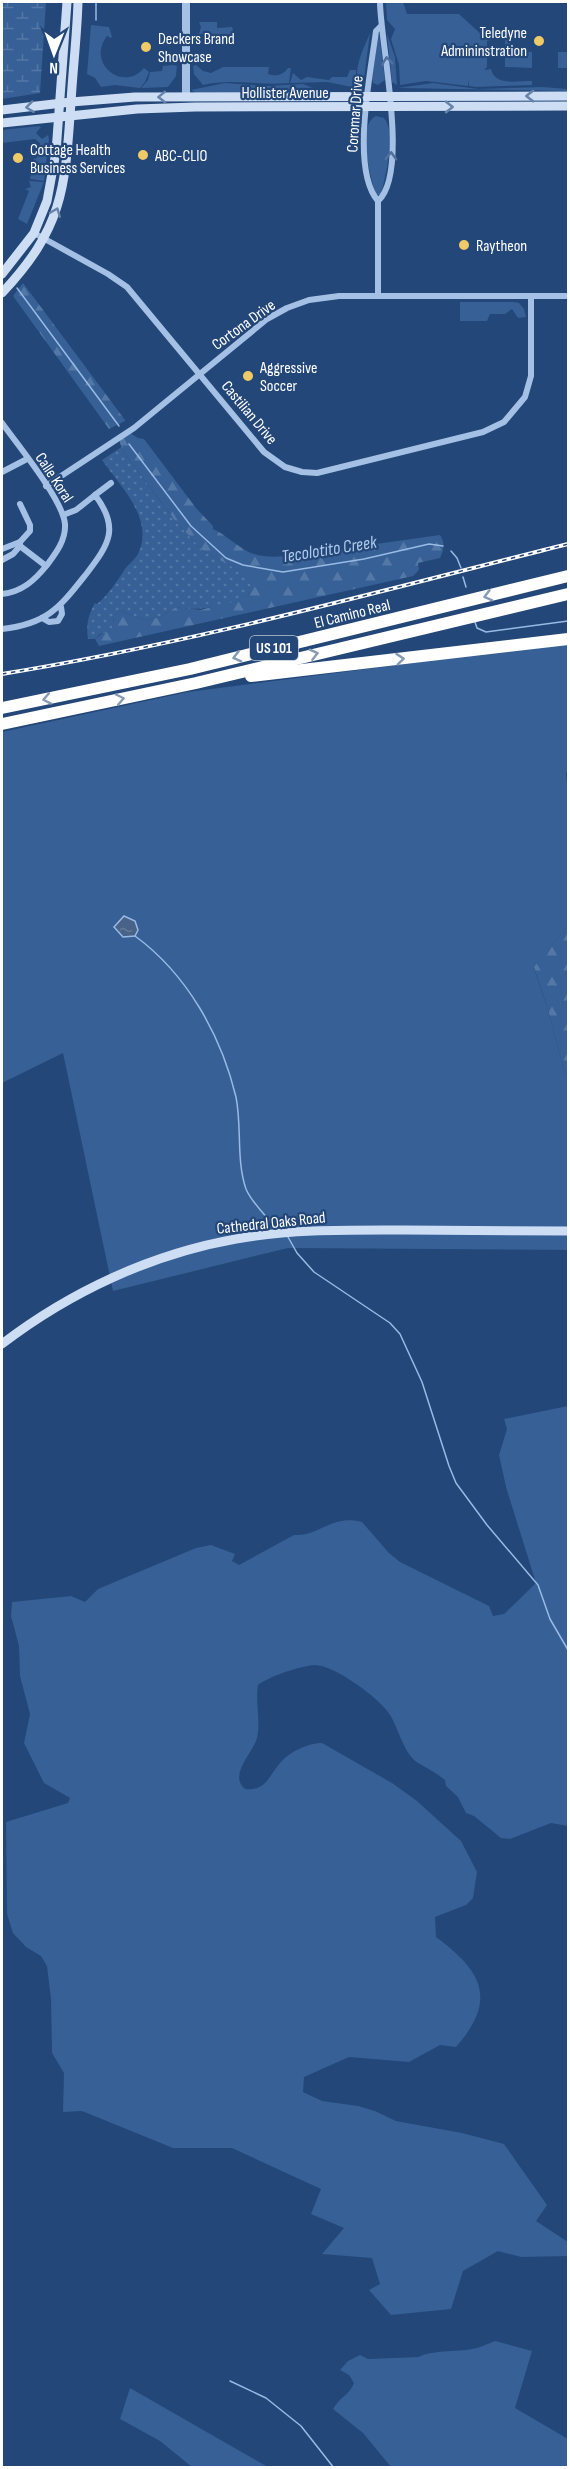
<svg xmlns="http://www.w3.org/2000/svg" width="570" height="2469" font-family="'Sofia Sans Condensed',sans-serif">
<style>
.green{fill:#366096}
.forest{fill:url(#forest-firs)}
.wetland{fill:url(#wetland-marsh)}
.park{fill:url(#park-dots)}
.water{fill:url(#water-ripples);stroke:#98bae5;stroke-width:1.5}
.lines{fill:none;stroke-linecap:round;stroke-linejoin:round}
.stream{stroke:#98bae5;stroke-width:1.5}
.minor{stroke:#a4c0e4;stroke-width:6}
.tertiary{stroke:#a4c0e4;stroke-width:8}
.secondary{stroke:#cdddf4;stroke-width:9}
.motorway{stroke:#fff;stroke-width:12}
.rail-casing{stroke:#fff;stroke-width:4}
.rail{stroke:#234778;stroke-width:1.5;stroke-dasharray:4.5;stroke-linecap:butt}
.oneway{stroke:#50719e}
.oneway2{stroke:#6783aa}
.oneway3{stroke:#869ab5}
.poi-dot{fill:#efca67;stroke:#234778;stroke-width:2}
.labels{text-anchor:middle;stroke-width:4.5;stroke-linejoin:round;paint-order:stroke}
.shield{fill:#234778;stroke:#bdc8d6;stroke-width:1.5}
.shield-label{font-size:15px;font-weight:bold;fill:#fff}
.poi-label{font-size:16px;fill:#fff;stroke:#234778;text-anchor:start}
.street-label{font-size:16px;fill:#fff;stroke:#234778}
.water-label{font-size:18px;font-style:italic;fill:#afcaec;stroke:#234778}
</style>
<defs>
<pattern id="forest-firs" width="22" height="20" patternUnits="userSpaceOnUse" patternTransform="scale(1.5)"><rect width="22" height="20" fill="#366096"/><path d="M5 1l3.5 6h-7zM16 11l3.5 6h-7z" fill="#5478a6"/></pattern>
<pattern id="wetland-marsh" width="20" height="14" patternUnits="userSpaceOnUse" patternTransform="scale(1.5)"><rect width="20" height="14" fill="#366096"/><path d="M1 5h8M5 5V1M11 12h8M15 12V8" fill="none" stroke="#5478a6"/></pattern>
<pattern id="park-dots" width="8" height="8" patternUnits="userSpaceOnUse" patternTransform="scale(1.5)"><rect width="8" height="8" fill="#366096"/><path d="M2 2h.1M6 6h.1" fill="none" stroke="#5478a6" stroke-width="1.8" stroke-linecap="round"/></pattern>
<pattern id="water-ripples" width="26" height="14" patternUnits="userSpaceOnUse" patternTransform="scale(1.5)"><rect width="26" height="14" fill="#486387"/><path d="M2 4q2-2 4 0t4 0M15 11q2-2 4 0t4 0" fill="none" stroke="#637a99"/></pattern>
</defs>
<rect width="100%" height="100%" fill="#234778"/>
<g class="green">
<path d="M386 2H403L407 14H459L482 35 486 33 491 37V40L487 41V67L484 70 491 69C495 86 516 81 532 81V85L476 87 469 86V79L468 86 426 81 400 85 399 65 391 39 395 29 387 20Z"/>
<path d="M199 22H217V28L232 27 233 30 232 34H199L201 27Z"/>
<path d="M91 25 109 27 112 37 111 38 107 36C86 63 123 93 144 68L149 72 145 82 140 88 115 85 101 87 95 78 87 74Z"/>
<path d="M370 33 363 86 360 87C352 70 363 50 370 33Z"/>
<path d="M379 33 385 80 378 85 373 83 372 77Z"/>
<path d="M387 34 395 57 397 85 392 82Z"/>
<path d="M505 35H510V52H532V68L505 67Z"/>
<rect x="558" y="52" width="10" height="16"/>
<path d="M173 65 177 66 176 76 168 87 141 88 148 80 150 72 162 71 163 66Z"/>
<path d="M196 65 203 71 211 73 223 67H269L268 74C276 77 283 75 288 68H291L289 83C260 86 231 78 203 85L194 74 193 66Z"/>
<path d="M350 70H356L357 88 327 82 290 83 293 73 301 80 307 77 329 80 332 77H347Z"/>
<path d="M225 83 267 86 303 84 318 90 313 92 196 93 191 90Z"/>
<path d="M433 83 478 89 543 87 568 89V91L398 88Z"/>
<path d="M376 116 384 118C397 132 385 178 381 195H376C371 178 356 125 376 116Z"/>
<path d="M39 126 41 127 36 133 42 139 48 135 49 139 44 181 30 179 33 159 37 158 40 143 35 139 2 143V130Z"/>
<path d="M29 181 44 182 27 224 18 219 29 191 25 189 31 187Z"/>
<path d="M460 302H513L519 303 524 309 526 317 518 318 512 309 505 314H490L487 321H460Z"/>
<path d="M568 643V772L566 773 568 794V926L534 968 549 1013 563 1067 568 1077V1250L288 1248 113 1291 63 1053 2 1083V732L188 692Z"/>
<path d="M568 1406V1826L551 1823 510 1839 501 1838 474 1816 466 1813 458 1797 446 1786 445 1780C436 1773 427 1768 418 1763 403 1753 399 1729 390 1715 381 1699 334 1665 315 1665 300 1666 270 1676 258 1685 255 1702 261 1721 257 1738 253 1753 228 1775 245 1789 266 1791 268 1777 280 1763 289 1752 308 1743 322 1743L392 1783 417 1801 461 1841 477 1872 473 1898 466 1905 435 1917 436 1937C482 1971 498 1999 456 2047L440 2045 409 2062 349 2057 304 2077 303 2092 322 2101 358 2106 375 2111 396 2121 462 2133 504 2144 547 2205 536 2221 568 2242V2256L521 2257 498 2251 463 2271 451 2309 391 2315 369 2290 380 2284 372 2258 322 2254 344 2228 311 2214 321 2189 232 2148H173L82 2111 63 2112 64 2073 52 2053 51 1999 47 1966 41 1956 26 1947 13 1933 7 1914 6 1822 68 1803 70 1798 44 1783 24 1743 30 1714 20 1676 19 1646 11 1616 12 1602 71 1596 85 1602 98 1589 196 1548 211 1545 235 1554 232 1561 239 1565 294 1535C318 1537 332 1514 362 1522L389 1553 400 1562 489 1606 493 1616 504 1614 536 1583 506 1487 499 1455 507 1429 504 1419Z"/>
<path d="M495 2341 532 2351 515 2408 568 2439V2467H391L363 2433 333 2409C339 2398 350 2394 354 2383L349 2375 340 2370 348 2361 360 2355 368 2359 419 2357C430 2350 457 2352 472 2349 480 2348 487 2344 495 2341Z"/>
<path d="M130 2388 268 2467H192L160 2441 120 2419Z"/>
</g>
<g class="forest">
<path d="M23 283 125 420V421L109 429 13 296Z"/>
<path d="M130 433 138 438 144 439 196 508 213 526V529C226 535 233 543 245 550 263 561 293 557 310 549L312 553 440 535C445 542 444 550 440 558L418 563 419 570 413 576 99 646 95 639 113 625 114 615 121 611 144 620 160 617 176 607 201 610 248 596 251 578 203 551 175 521 122 450 119 439Z"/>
<path d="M568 926V1077L563 1067 549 1013 534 967Z"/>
</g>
<path class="wetland" d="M2 2H46L40 93 2 99Z"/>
<path class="park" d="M123 446 122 450 175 521 203 551 252 578 248 596C224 606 203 612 176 607L160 617 144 620 121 611 114 615 113 625 110 631 100 634 95 639H88C86 625 88 615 95 603L97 604C108 595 115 584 123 572 127 565 134 561 138 554 155 519 120 486 102 460Z"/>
<path class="water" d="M124 916 135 921 138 930 135 936 123 937 114 927Z"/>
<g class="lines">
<g class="stream">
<path d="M96 20V2"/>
<path d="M17 288 119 426"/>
<path d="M129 444 191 526 226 558 243 565 283 572 364 559 429 544 443 546"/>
<path d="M451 551 457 558 461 568"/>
<path d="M463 577 466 587"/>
<path d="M475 622 477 628 486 632 568 621"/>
<path d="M135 936C187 974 221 1035 236 1097 242 1127 236 1160 246 1189 251 1201 262 1212 271 1222"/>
<path d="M288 1237 297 1253 314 1272 390 1323 400 1334 422 1382 449 1466 456 1483 487 1525 538 1585 550 1619 568 1650"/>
<path d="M230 2381 266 2398 301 2426 334 2468"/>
</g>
<g class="minor">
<path d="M378 201C410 173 380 41 380 2"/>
<path d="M34 233 108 274 127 287 264 452 285 467 302 472 317 473 483 432 504 422 525 397 531 376V296"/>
<path d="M378 296V201C350 169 371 71 376 31L380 27"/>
<path d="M2 423C17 444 63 500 65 524 66 540 56 553 47 565 35 580 22 592 2 594"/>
<path d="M2 472 27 459"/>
<path d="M46 486 134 428 267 319 287 308 309 300 339 296H568"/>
<path d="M95 495 111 483"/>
<path d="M20 546 46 566"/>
<path d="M2 549 20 542 30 531V525L20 504"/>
<path d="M2 560 13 554 20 546V542"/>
<path d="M42 618 49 622 58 621 62 614 61 607"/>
<path d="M2 629C48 624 60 607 87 573 109 544 120 528 95 495L76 510 63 515"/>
</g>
<path class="tertiary" d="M186 2V96"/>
<g class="secondary">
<path d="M2 110 71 102 135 97 568 96"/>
<path d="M2 123 137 109 195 107 568 106"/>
<path d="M2 274 34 233 47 201 56 152 67 2"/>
<path d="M2 293C64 227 65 188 71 102 73 68 77 35 78 2"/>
<path d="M2 1344C70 1292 151 1254 236 1239 292 1229 348 1230 404 1230 459 1230 514 1231 568 1231"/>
</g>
<g class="motorway">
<path d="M251 676 568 639"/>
<path d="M2 708 190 669 568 576"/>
<path d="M2 724 196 683 568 594"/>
</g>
<g class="rail-casing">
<path id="rail" d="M2 674C193 643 380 591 568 544"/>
</g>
<use href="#rail" class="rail"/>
</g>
<defs><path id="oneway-chevron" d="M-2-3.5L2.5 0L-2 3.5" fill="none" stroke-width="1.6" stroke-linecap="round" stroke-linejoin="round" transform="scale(1.5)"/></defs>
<g class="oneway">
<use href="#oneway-chevron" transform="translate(387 61) rotate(-97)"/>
<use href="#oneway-chevron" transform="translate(391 156) rotate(-88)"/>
</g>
<g class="oneway2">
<use href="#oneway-chevron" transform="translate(530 96) rotate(180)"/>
<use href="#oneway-chevron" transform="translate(162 97) rotate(179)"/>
<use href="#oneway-chevron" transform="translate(30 107) rotate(173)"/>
<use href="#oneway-chevron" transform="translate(449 107)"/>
<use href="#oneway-chevron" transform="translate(56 212) rotate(-68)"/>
</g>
<g class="oneway3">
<use href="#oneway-chevron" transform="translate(488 596) rotate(165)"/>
<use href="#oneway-chevron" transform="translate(314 654) rotate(-14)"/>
<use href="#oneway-chevron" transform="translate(237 657) rotate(166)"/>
<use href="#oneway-chevron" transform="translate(400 659) rotate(-6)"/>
<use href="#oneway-chevron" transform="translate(47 699) rotate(169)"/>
<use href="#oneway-chevron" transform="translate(120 699) rotate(-12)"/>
</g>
<g class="poi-dot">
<circle cx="539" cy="41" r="6"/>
<circle cx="146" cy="47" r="6"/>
<circle cx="143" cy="155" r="6"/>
<circle cx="18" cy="158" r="6"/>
<circle cx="464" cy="245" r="6"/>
<circle cx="248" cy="376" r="6"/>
</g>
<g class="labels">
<rect class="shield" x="250" y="636" width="48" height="24" rx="4.5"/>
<g class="shield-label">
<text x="274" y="653">US 101</text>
</g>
<g class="poi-label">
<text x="527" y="38" text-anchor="end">Teledyne<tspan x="527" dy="18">Admininstration</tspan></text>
<text x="158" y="44">Deckers Brand<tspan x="158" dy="18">Showcase</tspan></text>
<text x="30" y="155">Cottage Health<tspan x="30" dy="18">Business Services</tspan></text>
<text x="155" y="161">ABC-CLIO</text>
<text x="476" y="251">Raytheon</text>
<text x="260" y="373">Aggressive<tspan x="260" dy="18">Soccer</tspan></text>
</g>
<g class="street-label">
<text x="285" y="98">Hollister Avenue</text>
<text transform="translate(354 114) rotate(-86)" y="6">Coromar Drive</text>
<text transform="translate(243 324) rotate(-36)" y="6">Cortona Drive</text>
<text transform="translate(250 412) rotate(50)" y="6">Castilian Drive</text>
<text transform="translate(55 477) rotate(57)" y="6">Calle Koral</text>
<text transform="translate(352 613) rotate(-14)" y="6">El Camino Real</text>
<text transform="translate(271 1222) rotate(-6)" y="6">Cathedral Oaks Road</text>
</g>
<g class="water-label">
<text transform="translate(329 549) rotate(-9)" y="6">Tecolotito Creek</text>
</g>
</g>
<rect width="570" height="2469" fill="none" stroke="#ffffff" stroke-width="6"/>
<g transform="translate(54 54) rotate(181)" stroke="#234778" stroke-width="4.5" paint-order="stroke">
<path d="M0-4.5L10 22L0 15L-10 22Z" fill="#ffffff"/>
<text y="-9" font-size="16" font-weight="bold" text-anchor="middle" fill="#ffffff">N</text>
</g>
</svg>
